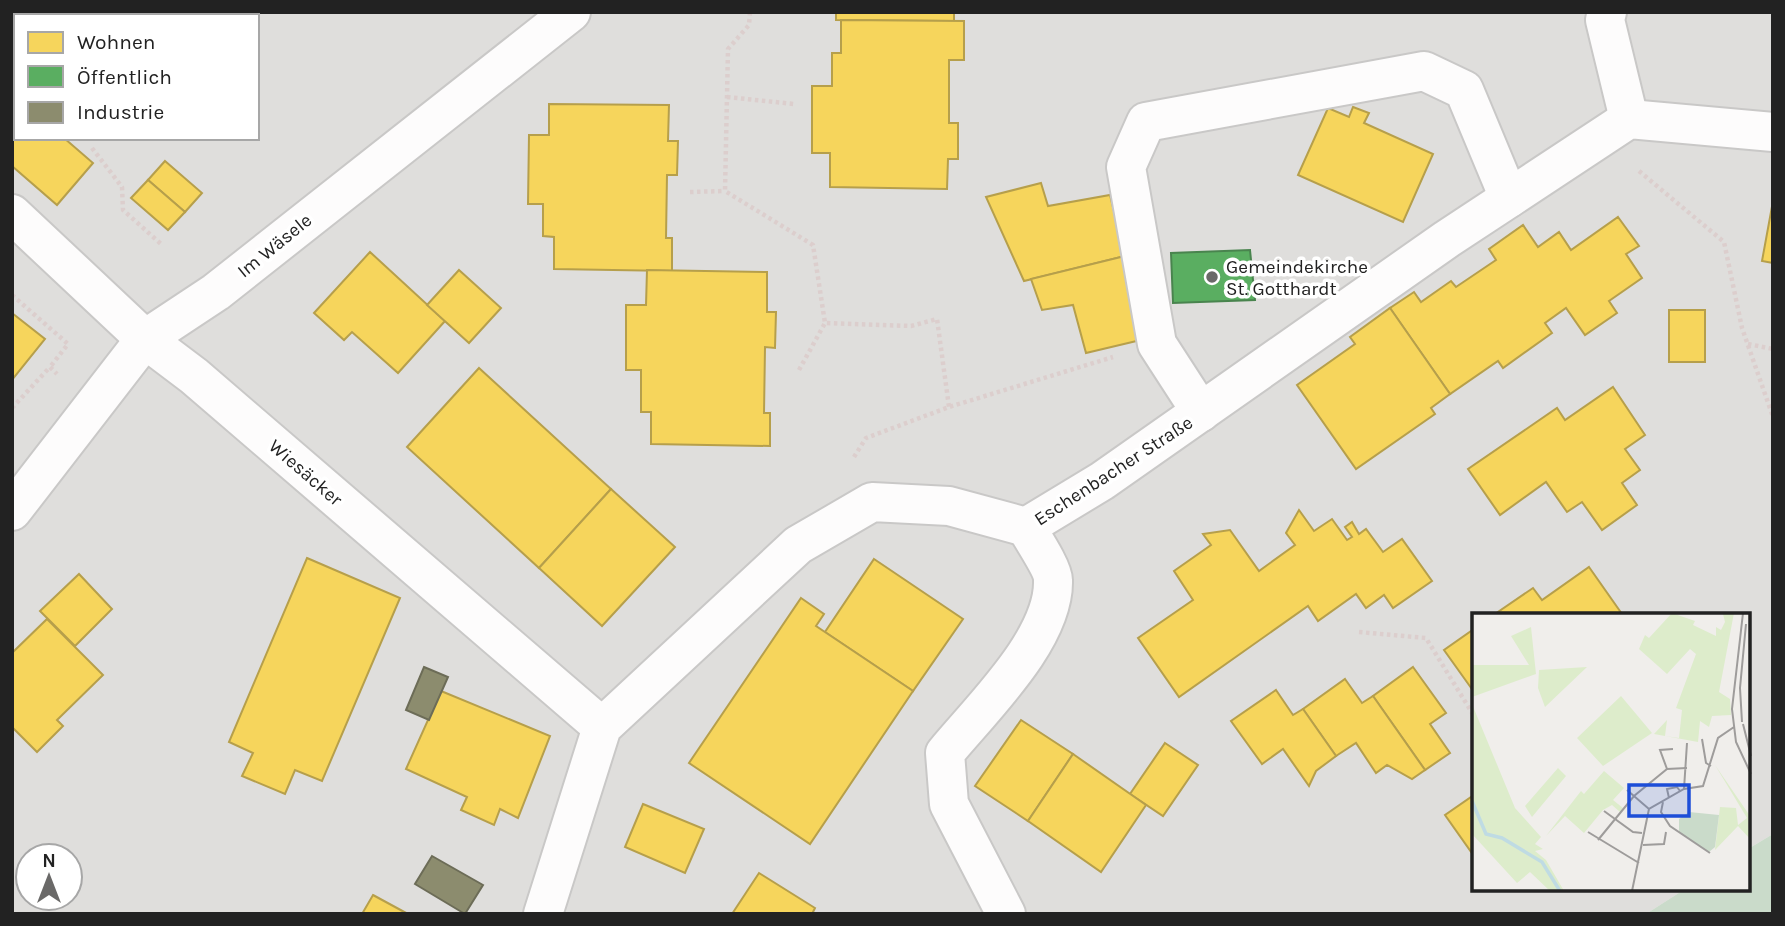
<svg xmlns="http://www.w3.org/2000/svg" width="1785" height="926" font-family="Karla,sans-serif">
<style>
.residential{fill:#dfdedc;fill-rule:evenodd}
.cemetery{fill:#cadbca}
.homes{fill:#f6d55c;stroke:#b69f4b;stroke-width:2}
.public{fill:#5aae61;stroke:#49844e;stroke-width:2}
.industry{fill:#8c8c6e;stroke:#6c6c57;stroke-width:2}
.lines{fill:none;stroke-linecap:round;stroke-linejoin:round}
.minor-casing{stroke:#c9c8c7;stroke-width:42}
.path{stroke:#dccecd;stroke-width:4.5;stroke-dasharray:3.5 3.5;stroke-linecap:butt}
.minor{stroke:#fdfcfc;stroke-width:38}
.poi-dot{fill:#6a6968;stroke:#fff;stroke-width:2.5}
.labels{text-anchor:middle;stroke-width:7;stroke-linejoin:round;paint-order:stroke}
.street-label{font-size:19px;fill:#222;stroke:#fff}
.poi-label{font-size:19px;fill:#222;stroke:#fff;text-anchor:start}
.inset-river{fill:none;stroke:#bfdbe3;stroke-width:3.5}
.inset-road{fill:none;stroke:#9e9c9b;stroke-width:2}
.view{fill:#1d4ed8;fill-opacity:0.15;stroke:#1d4ed8;stroke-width:3.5}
.inset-edge{fill:none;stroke:#222;stroke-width:3.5}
</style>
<rect width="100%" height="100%" fill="#f0eeeb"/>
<path class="residential" d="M12 12H1773V834L1748 849V614H1474V889H1685L1646 914H12ZM16 16H257V138H16ZM28 856H70V898H28Z"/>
<path class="cemetery" d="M1773 834V914H1646L1685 889H1748V849Z"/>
<g class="homes">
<path d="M194 12H236L231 16H197Z"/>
<path d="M836 12H954V21L836 20Z"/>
<path d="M841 20 964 21V60H949V123H958V159H948L947 189 830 187V153H812V86H832V53H841Z"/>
<path d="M549 104 669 105 668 141H678L677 175H667L666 238H672V271L554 269V237L543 236V204H528L529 135H549Z"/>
<path d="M1353 107 1369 113 1364 123 1433 154 1403 222 1298 175 1328 108 1349 117Z"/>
<path d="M16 123V138H64L93 163 57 205 12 166V127Z"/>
<path d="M165 161 202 193 185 212 148 180Z"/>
<path d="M148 180 185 212 168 230 131 198Z"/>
<path d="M1041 183 1048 206 1110 195 1125 256 1024 281 986 197Z"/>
<path d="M1773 201V263L1762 261Z"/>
<path d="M1618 217 1639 246 1626 254 1642 278 1609 301 1617 313 1585 335 1566 308 1545 323 1552 333 1503 368 1498 361 1450 394 1390 308 1414 292 1421 302 1451 281 1456 287 1496 260 1489 249 1523 225 1538 247 1559 232 1571 250Z"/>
<path d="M370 252 445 321 398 373 352 332 344 340 314 313Z"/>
<path d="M1125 256 1145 339 1086 353 1073 305 1042 310 1031 279Z"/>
<path d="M459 270 501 308 469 343 427 305Z"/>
<path d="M647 270 767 272V312H776L775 348 765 347 764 413H770V446L651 444V412H641V370H626V305H646Z"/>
<path d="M1390 308 1450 394 1431 408 1435 414 1356 469 1297 385 1355 344 1350 337Z"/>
<rect x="1669" y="310" width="36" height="52"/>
<path d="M12 313 45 339 12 380Z"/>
<path d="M479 368 611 489 539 568 407 447Z"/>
<path d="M1613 387 1645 435 1625 449 1640 470 1622 483 1637 505 1602 530 1582 502 1567 512 1546 482 1500 515 1468 469 1557 408 1565 420Z"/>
<path d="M611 489 675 547 602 626 539 568Z"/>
<path d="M1299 510 1314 531 1332 519 1347 540 1352 537 1345 527 1352 522 1359 534 1366 529 1383 552 1402 539 1432 581 1393 608 1384 595 1366 608 1356 594 1318 621 1308 606 1179 697 1138 638 1193 600 1174 571 1211 545 1203 534 1230 530 1259 571 1295 545 1286 533Z"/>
<path d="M307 558 400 598 322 781 295 770 285 794 242 776 253 753 229 742Z"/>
<path d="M874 559 963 619 913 691 825 632Z"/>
<path d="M1589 567 1622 614H1495L1533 588 1542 600Z"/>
<path d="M79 574 112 609 75 646 40 611Z"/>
<path d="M801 598 824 614 816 626 913 691 810 844 689 763Z"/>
<path d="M47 619 103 675 57 720 63 726 37 752 12 727V653Z"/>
<path d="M1474 629V692L1444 650Z"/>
<path d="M1413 667 1446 713 1430 724 1450 753 1425 770 1373 696Z"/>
<path d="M1345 679 1362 703 1373 696 1425 770 1412 779 1387 765 1376 773 1356 743 1336 756 1303 709Z"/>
<path d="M1276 690 1293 715 1303 709 1336 756 1316 771 1309 786 1283 749 1262 764 1231 721Z"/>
<path d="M441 691 550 736 518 818 500 809 494 825 461 810 467 797 406 769Z"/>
<path d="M1021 720 1073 754 1028 821 975 786Z"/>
<path d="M1165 743 1198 765 1163 816 1130 794Z"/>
<path d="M1073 754 1146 805 1101 872 1028 821Z"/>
<path d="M1474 795V856L1445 815Z"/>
<path d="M643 804 704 829 685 873 625 847Z"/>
<path d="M759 873 815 908 812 914H732Z"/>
<path d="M373 895 408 914H362Z"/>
</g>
<path class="public" d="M1250 250 1255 300 1173 303 1171 253Z"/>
<g class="industry">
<path d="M424 667 448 677 429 720 406 710Z"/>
<path d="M432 856 483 885 465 914 415 884Z"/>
</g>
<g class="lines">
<g class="minor-casing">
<g id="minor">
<path d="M1607 12 1605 20 1629 119"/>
<path d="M12 214 145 339 194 376 602 727"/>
<path d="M1201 412 1157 344 1126 167 1146 122 1424 71 1464 90 1509 198"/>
<path d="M12 511 145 339 216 292 571 12"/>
<path d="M543 914 602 727 798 545 872 502 949 506 1026 527 1102 481 1447 239 1629 119 1773 132"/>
<path d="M1006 914 949 804 945 753C981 709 1055 639 1053 580 1053 569 1033 539 1026 527"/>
</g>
</g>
<g class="path">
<path d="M750 12 749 25 728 49 725 191 813 245 825 323 911 326 937 319 949 407"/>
<path d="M727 97 794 104"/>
<path d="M92 148 122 187 123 210 161 244"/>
<path d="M1639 171 1724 242 1742 328 1773 417"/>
<path d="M690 192 725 191"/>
<path d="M12 295 68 344 50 367"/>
<path d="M1748 344 1773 349"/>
<path d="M799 370 825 323"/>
<path d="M12 408 50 367 57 374"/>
<path d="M854 457 866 438 949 407 1113 357"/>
<path d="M1359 632 1426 638 1474 716"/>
</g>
<use href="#minor" class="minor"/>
</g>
<circle class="poi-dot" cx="1212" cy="277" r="7"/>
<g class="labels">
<g class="street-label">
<text transform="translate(274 245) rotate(-39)" y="7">Im Wäsele</text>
<text transform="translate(1113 470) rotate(-33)" y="7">Eschenbacher Straße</text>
<text transform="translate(306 472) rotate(41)" y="7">Wiesäcker</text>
</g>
<g class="poi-label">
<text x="1226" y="273">Gemeindekirche<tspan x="1226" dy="22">St. Gotthardt</tspan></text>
</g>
</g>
<g transform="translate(1472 613)">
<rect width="278" height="278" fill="#f0eeeb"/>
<path d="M200 0 223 8 221 12 244 23V14L249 17 253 9 251 1 262 0 247 79 258 86 259 102 240 103 237 114 228 108 226 129 182 121 195 107 193 123 207 125 210 97 204 95 224 41 218 36 195 61 167 36 173 22 177 25ZM59 14 64 61 0 84V52H57L39 23ZM115 54 73 94 66 75 67 57ZM149 83 180 120 131 153 105 125ZM0 91 43 195 69 224 63 231 71 236 63 238 74 247 92 278H78L58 259 45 270 0 221ZM243 152 278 203 279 227 266 213 243 237 248 194 264 195 266 212 275 205ZM86 155 94 163 60 204 53 193ZM132 158 152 175 141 187 151 195 148 199 140 192 131 197 112 220 93 203 74 223 109 178 112 181Z" fill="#ddeccb"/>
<path d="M217 199 247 202 243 234 237 239 207 219V206Z" fill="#cadbca"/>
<path class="inset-river" d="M0 188 14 221 30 225 70 249 88 278"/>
<path class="inset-road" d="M271 0 260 96 264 129 279 161M270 109 268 75 274 11M271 111 279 143M230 126 234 150 239 153M195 156 188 137 201 136M212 176 215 130M155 177 177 196M197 185 195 176 205 174 208 178M191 189 189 199 198 213 238 240M132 198 161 219 170 220M116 219 167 250M126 227 162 183 195 156 215 155M171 232 192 231 194 219M160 278 177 196 212 176 231 173 246 125 262 114"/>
<path class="view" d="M157 172H217V203H157Z"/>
<rect width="278" height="278" class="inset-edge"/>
</g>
<rect width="1785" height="926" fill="none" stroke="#222222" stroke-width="28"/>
<rect x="14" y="14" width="245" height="126" fill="#ffffff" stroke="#a7a7a7" stroke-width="2"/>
<rect x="28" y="32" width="35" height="21" fill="#f6d55c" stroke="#a7a7a7" stroke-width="2"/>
<text x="77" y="49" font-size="21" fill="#222222">Wohnen</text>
<rect x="28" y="66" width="35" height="21" fill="#5aae61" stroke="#a7a7a7" stroke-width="2"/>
<text x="77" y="84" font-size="21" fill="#222222">Öffentlich</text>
<rect x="28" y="102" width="35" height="21" fill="#8c8c6e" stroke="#a7a7a7" stroke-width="2"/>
<text x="77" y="119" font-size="21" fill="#222222">Industrie</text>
<g transform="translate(49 877)"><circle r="33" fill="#ffffff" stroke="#a7a7a7" stroke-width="2"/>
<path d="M0-5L12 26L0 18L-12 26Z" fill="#6a6968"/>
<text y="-10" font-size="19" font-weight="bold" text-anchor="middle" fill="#222222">N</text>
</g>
</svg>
